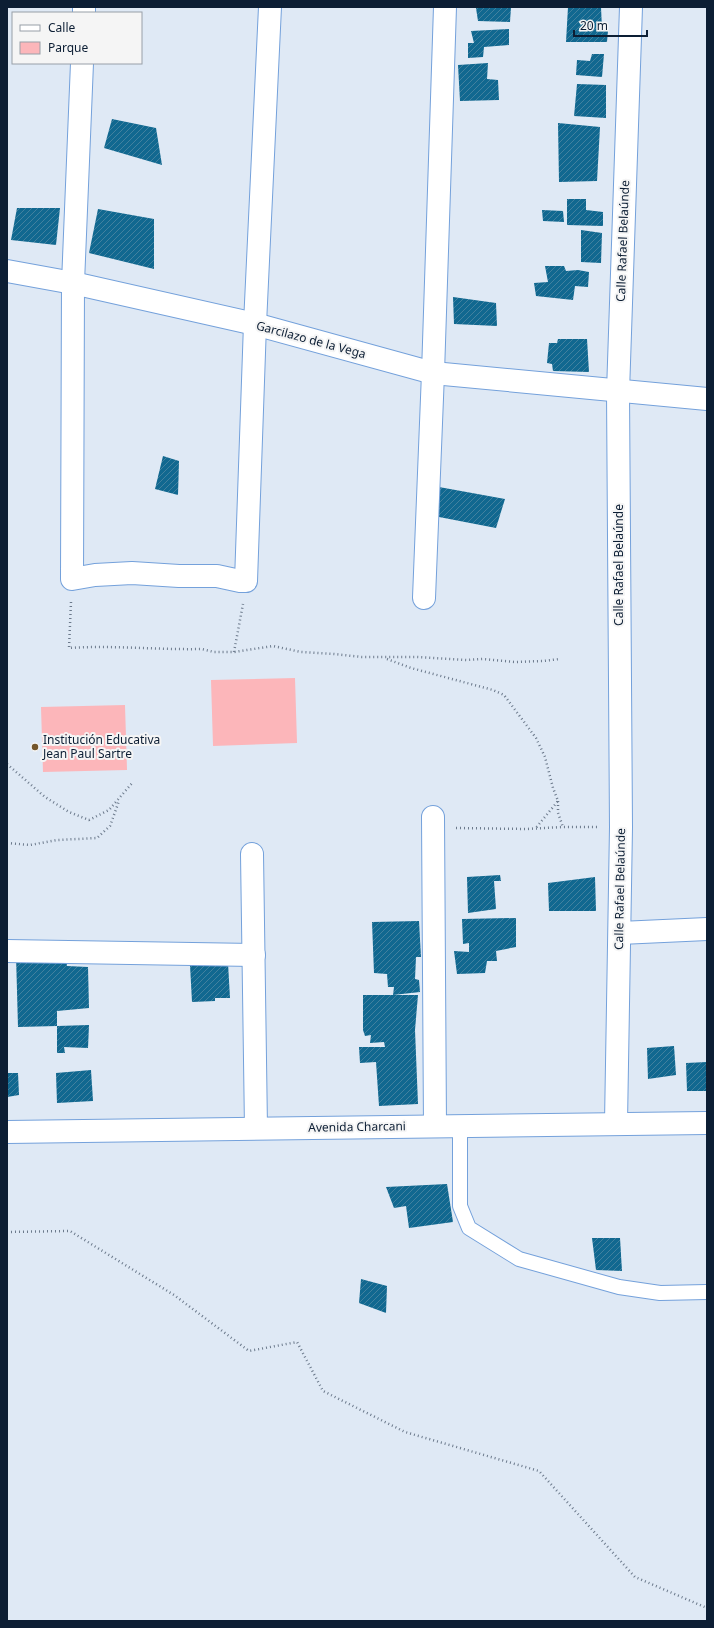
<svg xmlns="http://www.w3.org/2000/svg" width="714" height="1628" font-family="'Noto Sans',sans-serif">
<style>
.green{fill:#fcb6ba}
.building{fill:url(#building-hatch)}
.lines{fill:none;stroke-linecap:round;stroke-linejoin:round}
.lane-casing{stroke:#74a1db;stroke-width:16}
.street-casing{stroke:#74a1db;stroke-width:24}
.secondary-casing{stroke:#74a1db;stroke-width:24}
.path{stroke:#6c7a8c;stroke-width:2.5;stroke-dasharray:1 3;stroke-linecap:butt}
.lane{stroke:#fff;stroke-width:14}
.street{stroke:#fff;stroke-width:22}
.secondary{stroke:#fff;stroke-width:22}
.poi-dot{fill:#74562a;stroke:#f5f5f5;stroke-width:1.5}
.labels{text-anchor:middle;stroke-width:4;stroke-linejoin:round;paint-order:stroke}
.street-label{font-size:12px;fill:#0c1e34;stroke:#f5f5f5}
.poi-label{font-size:12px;fill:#0c1e34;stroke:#f5f5f5;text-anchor:start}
</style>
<defs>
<pattern id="building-hatch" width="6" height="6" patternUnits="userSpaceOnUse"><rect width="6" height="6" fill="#116890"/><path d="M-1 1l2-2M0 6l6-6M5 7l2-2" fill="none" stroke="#42819f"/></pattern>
</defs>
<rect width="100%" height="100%" fill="#dfe9f5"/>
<g class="green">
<path d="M295 678 297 743 213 746 211 680Z"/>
<path d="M125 705 127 770 43 772 41 707Z"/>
</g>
<g class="building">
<path d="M485 7H511L510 22 478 21 476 8Z"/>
<path d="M568 7H601L602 29 608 31 607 42H566Z"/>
<path d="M509 29V45L484 47 483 57 468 58V43H474L471 31Z"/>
<path d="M592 54H604L602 77 576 75 577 60 590 61Z"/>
<path d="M488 63 487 79 498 80 499 100 460 101 458 65Z"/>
<path d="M577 84 606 85V118L574 116Z"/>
<path d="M112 119 156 128 162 165 104 148Z"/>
<path d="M558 123 600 127 597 181 559 182Z"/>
<path d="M567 199H586V210L603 212V226L567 225Z"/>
<path d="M17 208H60L56 245 11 240Z"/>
<path d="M98 209 154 219V269L89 253Z"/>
<path d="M542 210 563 211 564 222 543 221Z"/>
<path d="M581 230 602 233 601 263 581 262Z"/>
<path d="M545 266H564L566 271 578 270 589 272 588 287 575 286 573 300 536 296 534 283 548 282Z"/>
<path d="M453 297 496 303 497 326 454 324Z"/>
<path d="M558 339H587L589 372 553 371 552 364 547 363 549 343H557Z"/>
<path d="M163 456 179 461 178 495 155 489Z"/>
<path d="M439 487 505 499 496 528 439 517Z"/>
<path d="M500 875 501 881H494L496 909 468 913 467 877Z"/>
<path d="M595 877 596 911H549L548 883Z"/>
<path d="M516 918V947L496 951 497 961H487L485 973 457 974 454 951 469 952V943L463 944 462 919Z"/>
<path d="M419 921 421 957H416L415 979 419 980 420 992 393 995 394 987H388L387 974 374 973 372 922Z"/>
<path d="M16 955 66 957 67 966 88 967 89 1008 57 1011V1026L18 1027Z"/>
<path d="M228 963 230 998H215V1001L192 1002 190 965Z"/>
<path d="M363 995H418L415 1030 418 1104 379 1106 376 1062 360 1063 359 1047H385L384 1042 370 1043 371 1035 365 1036 363 1030Z"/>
<path d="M89 1025 88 1048 64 1047 65 1053H57V1026Z"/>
<path d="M674 1046 676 1075 648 1079 647 1048Z"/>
<path d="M707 1062V1091H687L686 1063Z"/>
<path d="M91 1070 93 1101 57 1103 56 1073Z"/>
<path d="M7 1073H18L19 1095 7 1097Z"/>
<path d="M447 1184 453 1222 409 1228 406 1206 394 1208 386 1187Z"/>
<path d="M592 1238H620L622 1271 596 1270Z"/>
<path d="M361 1279 387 1286 386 1313 359 1303Z"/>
</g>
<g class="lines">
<g class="lane-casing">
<path id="lane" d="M460 1126V1206L469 1228 519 1259 619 1287 660 1293 707 1292"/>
</g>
<g class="street-casing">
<g id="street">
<path d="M84 13V7"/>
<path d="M82 63 73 283 72 579 95 575 132 573 179 576H217L240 581H246L255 324 270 7"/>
<path d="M7 271 73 283 255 324 433 373 707 399"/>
<path d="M424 598 433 373 445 7"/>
<path d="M433 817 435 1126"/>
<path d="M252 854 256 1128"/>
<path d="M620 933 707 929"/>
<path d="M7 951 254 955"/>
</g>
</g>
<g class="secondary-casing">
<g id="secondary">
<path d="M616 1123 621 827 618 392 631 7"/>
<path d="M7 1132 707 1123"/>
</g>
</g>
<g class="path">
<path d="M71 602 69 648C113 645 158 650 202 649L214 652H234L273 646 301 652 334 654 362 657H417L467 660 483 659 515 662 543 661 560 659"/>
<path d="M234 652 243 604"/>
<path d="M387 659 411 668 493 690 504 695 536 738 545 757 553 788 558 801 535 829"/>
<path d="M7 764 45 797 69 812 89 820 109 810 133 782"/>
<path d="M558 801V813L563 827"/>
<path d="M456 828 526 829 563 827H599"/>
<path d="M7 843 30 845 57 840 97 838 110 826 119 801"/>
<path d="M7 1232 70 1231 174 1295 249 1351 297 1342 323 1391 405 1432 539 1471 635 1577 707 1608"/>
</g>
<use href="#lane" class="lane"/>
<use href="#street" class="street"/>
<use href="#secondary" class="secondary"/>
</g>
<circle class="poi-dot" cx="35" cy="747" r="4"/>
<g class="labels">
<g class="street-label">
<text transform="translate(623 241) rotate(-88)" y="4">Calle Rafael Belaúnde</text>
<text transform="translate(311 340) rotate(15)" y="4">Garcilazo de la Vega</text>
<text transform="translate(619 565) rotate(-90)" y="4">Calle Rafael Belaúnde</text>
<text transform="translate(620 889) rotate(-89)" y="4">Calle Rafael Belaúnde</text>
<text transform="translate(357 1127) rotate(-1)" y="4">Avenida Charcani</text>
</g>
<g class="poi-label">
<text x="43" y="744">Institución Educativa<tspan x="43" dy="14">Jean Paul Sartre</tspan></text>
</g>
</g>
<rect width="714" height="1628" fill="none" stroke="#0c1e34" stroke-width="16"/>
<rect x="12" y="12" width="130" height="52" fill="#f5f5f5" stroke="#989fa8"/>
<rect x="20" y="25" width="20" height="6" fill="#ffffff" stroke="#989fa8"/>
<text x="48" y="32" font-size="12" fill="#0c1e34">Calle</text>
<rect x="20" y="42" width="20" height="12" fill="#fcb6ba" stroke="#989fa8"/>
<text x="48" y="52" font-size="12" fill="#0c1e34">Parque</text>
<path d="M574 30v6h73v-6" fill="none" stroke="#0c1e34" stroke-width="2"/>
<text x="580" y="30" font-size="12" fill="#0c1e34" stroke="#f5f5f5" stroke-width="3" paint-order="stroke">20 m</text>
</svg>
